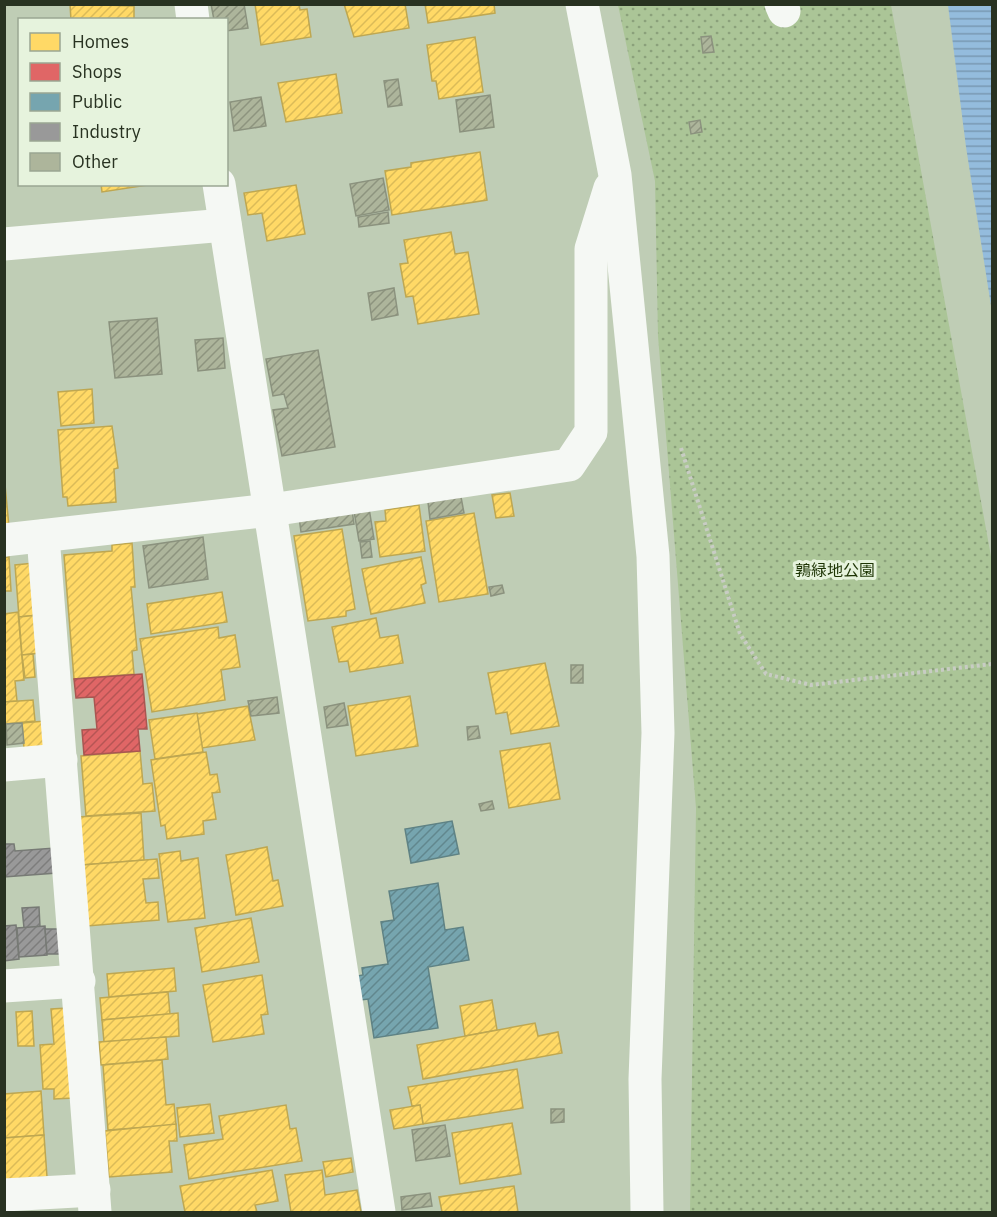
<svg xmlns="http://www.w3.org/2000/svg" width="997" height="1217" font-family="'IBM Plex Sans','Noto Sans JP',sans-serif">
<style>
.park{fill:url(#park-dots)}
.water{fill:url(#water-rules)}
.homes{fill:url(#homes-hatch);stroke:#bea751;stroke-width:1.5}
.shops{fill:url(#shops-hatch);stroke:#a95651;stroke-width:1.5}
.public{fill:url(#public-hatch);stroke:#5f8284;stroke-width:1.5}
.industry{fill:url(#industry-hatch);stroke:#777a75;stroke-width:1.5}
.building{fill:url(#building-hatch);stroke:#8b927e;stroke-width:1.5}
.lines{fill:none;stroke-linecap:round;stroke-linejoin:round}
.path{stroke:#c8ccc4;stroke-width:4;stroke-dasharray:3 3;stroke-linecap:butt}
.minor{stroke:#f5f8f4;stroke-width:33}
.labels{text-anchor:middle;stroke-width:6;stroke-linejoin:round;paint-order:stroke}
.park-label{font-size:16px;fill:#1e3505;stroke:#e6f3dd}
</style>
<defs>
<pattern id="park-dots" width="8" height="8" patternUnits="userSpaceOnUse" patternTransform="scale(1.5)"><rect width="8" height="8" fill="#abc597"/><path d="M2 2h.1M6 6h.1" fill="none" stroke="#8ba17b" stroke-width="1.8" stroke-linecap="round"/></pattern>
<pattern id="water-rules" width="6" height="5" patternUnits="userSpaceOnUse" patternTransform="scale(1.5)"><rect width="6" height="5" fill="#94bcdd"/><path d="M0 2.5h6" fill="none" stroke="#7999b3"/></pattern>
<pattern id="homes-hatch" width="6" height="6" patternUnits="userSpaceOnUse" patternTransform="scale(1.5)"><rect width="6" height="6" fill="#ffd966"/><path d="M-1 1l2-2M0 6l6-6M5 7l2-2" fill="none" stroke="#dbbb58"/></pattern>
<pattern id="shops-hatch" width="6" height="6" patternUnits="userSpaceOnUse" patternTransform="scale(1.5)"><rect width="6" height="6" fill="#e06666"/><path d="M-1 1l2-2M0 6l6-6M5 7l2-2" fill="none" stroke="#b65554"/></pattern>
<pattern id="public-hatch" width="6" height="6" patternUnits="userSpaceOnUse" patternTransform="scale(1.5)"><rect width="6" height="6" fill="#76a5af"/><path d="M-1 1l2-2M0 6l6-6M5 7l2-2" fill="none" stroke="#61878e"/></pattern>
<pattern id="industry-hatch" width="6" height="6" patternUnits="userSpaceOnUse" patternTransform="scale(1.5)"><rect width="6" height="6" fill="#999"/><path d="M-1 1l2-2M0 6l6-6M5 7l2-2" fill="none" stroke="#7d7d7c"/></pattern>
<pattern id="building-hatch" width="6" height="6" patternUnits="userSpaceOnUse" patternTransform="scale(1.5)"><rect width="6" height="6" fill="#adb59b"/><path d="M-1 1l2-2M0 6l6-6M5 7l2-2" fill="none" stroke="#8d947e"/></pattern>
</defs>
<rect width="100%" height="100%" fill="#bfcdb5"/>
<path class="park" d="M618 5H891L992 562V1212H690L696 808 658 336 655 181Z"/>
<path class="water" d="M948 5H992V312L966 147Z"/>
<g class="homes">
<path d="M70 4 134 6V20H71Z"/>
<path d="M255 4H299L300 10 307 9 311 37 261 45Z"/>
<path d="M344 4H405L409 28 354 37Z"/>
<path d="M425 4H494L495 13 428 23Z"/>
<path d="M475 37 483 92 439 99 436 81H432L427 45Z"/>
<path d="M336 74 342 113 286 122 278 83Z"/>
<path d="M480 152 487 200 392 215 385 171 411 167V163Z"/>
<path d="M101 184H154L102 192Z"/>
<path d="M296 185 305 234 267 241 262 213 248 215 244 193Z"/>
<path d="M451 232 455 254 468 252 479 314 418 324 413 296 406 297 400 264 408 263 404 240Z"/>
<path d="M92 389 94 423 61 426 58 392Z"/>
<path d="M112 426 118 468 114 469 116 502 68 506 67 497H63L58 430Z"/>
<path d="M4 474 9 527 4 528Z"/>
<path d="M510 493 514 516 496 518 492 495Z"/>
<path d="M419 505 425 551 380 557 375 522 386 521 385 510Z"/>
<path d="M474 513 488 594 439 602 426 521Z"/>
<path d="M342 529 355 609 346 611V616L308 621 294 536Z"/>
<path d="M132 543 135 587H131L137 650 132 651 134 674 74 679 64 555 112 551V545Z"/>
<path d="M9 557 11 591H4V558Z"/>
<path d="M421 557 426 583 421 585 425 603 371 614 362 569Z"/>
<path d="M34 563 38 615 19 617 15 565Z"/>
<path d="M222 592 227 622 151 634 147 604Z"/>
<path d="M18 612 24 680 15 681 17 701 4 702V614Z"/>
<path d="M38 615 40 653 22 655 19 617Z"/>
<path d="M376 618 380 638 398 635 403 663 350 672 348 661 339 662 332 627Z"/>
<path d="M218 627 219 638 235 635 240 667 221 670 225 700 152 712 140 639Z"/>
<path d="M33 654 35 677 25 678 22 655Z"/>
<path d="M545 663 559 726 511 734 507 712 496 714 488 673Z"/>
<path d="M410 696 418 746 356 756 348 706Z"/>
<path d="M33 700 35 721 4 724V702Z"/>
<path d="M248 706 255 740 202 748 197 714Z"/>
<path d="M197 713 203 752 155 759 149 720Z"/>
<path d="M45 721 48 747 24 749 22 723Z"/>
<path d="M550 743 560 799 509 808 500 751Z"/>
<path d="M140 751 143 784 152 783 155 811 86 816 81 756Z"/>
<path d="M206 752 210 775 217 774 220 792 212 793 216 819 203 821 204 834 167 839 165 825 161 826 151 760Z"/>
<path d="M141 813 144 860 82 865 78 817Z"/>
<path d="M267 847 273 881 278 880 283 906 236 915 226 855Z"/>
<path d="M180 851 181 861 198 858 205 918 168 922 159 854Z"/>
<path d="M157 859 159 878 143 879 146 903 158 902 159 920 87 926 82 865Z"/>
<path d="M251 918 259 962 202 972 195 928Z"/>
<path d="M174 968 176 991 109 997 107 974Z"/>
<path d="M262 975 268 1014 261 1015 264 1034 213 1042 203 985Z"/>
<path d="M168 992 170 1014 102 1020 100 998Z"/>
<path d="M492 1000 497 1030 465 1036 460 1006Z"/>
<path d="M67 1008 74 1098 54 1099V1089H43L40 1045 54 1044 51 1009Z"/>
<path d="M32 1011 34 1046H18L16 1012Z"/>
<path d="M178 1013 179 1036 104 1042 102 1020Z"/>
<path d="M535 1023 538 1036 558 1032 562 1053 423 1079 417 1045Z"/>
<path d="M166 1037 168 1059 101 1065 99 1042Z"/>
<path d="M162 1060 166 1105 174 1104 176 1125 108 1130 103 1065Z"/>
<path d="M517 1069 523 1108 423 1124 420 1105 412 1106 408 1087Z"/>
<path d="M41 1091 44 1135 4 1138V1094Z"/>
<path d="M210 1104 214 1133 180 1137 177 1108Z"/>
<path d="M286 1105 290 1129 296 1128 302 1161 189 1179 184 1145 223 1139 219 1116Z"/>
<path d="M420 1105 423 1124 394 1129 390 1110Z"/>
<path d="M512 1123 521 1174 460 1184 452 1133Z"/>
<path d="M176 1124 177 1141H169L172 1172 109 1177 105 1131Z"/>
<path d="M44 1135 47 1177 4 1180V1138Z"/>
<path d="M351 1158 353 1172 326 1177 323 1162Z"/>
<path d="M272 1170 278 1201 255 1205 257 1212H185L180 1186Z"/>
<path d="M322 1170 325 1195 357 1190 361 1212H291L285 1175Z"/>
<path d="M514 1186 518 1212H442L439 1197Z"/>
</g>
<path class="shops" d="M142 674 147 729H138L140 751 84 755 82 730 97 729 94 697 76 698 74 679Z"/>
<g class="public">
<path d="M452 821 459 854 411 863 405 829Z"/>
<path d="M438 883 445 930 463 927 469 960 428 967 438 1028 374 1038 368 999 361 1000 357 976 363 975 362 968 388 964 381 922 394 920 389 891Z"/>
</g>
<g class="industry">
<path d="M4 844H14L15 851 55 848 57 873 4 877Z"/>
<path d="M39 907 40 927 24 928 22 908Z"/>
<path d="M16 925 19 959 4 961V926Z"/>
<path d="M45 926 47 955 19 957 17 928Z"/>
<path d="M45 929H58L60 954H47Z"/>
</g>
<g class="building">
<path d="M211 4H244L248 28 226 31V20H214Z"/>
<path d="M711 36 714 52 703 53 701 37Z"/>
<path d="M398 79 402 105 388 107 384 81Z"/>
<path d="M490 95 494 127 460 132 456 100Z"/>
<path d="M261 97 266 126 234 131 230 102Z"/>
<path d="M700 120 702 132 691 134 689 122Z"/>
<path d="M383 178 389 210 356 216 350 184Z"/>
<path d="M388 212 389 223 359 227 358 217Z"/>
<path d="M394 288 398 315 372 320 368 293Z"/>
<path d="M157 318 162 374 115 378 109 322Z"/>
<path d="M223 338 225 368 198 371 195 340Z"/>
<path d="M318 350 335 447 282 456 273 410 288 408 284 394 273 396 266 359Z"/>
<path d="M461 497 464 513 430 519 428 502Z"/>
<path d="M369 508 374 539 359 541 354 511Z"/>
<path d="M352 510 354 524 301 532 299 517Z"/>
<path d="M203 537 208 579 149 588 143 546Z"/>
<path d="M370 541 372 557 362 558 360 542Z"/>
<path d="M502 585 504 593 491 596 489 587Z"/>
<rect x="571" y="665" width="12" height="18"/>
<path d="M277 697 279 713 251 716 248 701Z"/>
<path d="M344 703 348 725 327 728 324 707Z"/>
<path d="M22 723 24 743 7 745 6 724Z"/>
<path d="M478 726 480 738 468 740 467 727Z"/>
<path d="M492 801 494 809 481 811 479 804Z"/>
<path d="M551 1109H564V1122L551 1123Z"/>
<path d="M445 1125 450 1156 416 1161 412 1130Z"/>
<path d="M430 1193 432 1206 402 1210 401 1197Z"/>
</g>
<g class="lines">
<path class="path" d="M681 448 740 634 766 674 811 685 992 664"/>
<g class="minor">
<path d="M191 4 193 20"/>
<path d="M582 4 615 175 653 556 658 733 645 1079 647 1212"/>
<path d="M781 4 784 11"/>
<path d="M219 184 379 1212"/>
<path d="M4 244 225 225"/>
<path d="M43 536 95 1212"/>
<path d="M4 540 271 510 569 465 591 432V249L610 188"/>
<path d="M4 765 61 760"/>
<path d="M4 986 79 981"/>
<path d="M4 1195 94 1190"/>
</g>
</g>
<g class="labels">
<g class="park-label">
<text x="835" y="576">鶉緑地公園</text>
</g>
</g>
<rect width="997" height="1217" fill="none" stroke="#283221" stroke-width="12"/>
<rect x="18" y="18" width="210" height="168" fill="#e6f3dd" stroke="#9aa692" stroke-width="1.5"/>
<rect x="30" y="33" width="30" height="18" fill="#ffd966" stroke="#9aa692" stroke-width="1.5"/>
<text x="72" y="48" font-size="18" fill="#283221">Homes</text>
<rect x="30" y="63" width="30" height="18" fill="#e06666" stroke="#9aa692" stroke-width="1.5"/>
<text x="72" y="78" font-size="18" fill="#283221">Shops</text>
<rect x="30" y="93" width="30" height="18" fill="#76a5af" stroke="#9aa692" stroke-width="1.5"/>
<text x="72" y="108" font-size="18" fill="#283221">Public</text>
<rect x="30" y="123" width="30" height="18" fill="#999999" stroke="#9aa692" stroke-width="1.5"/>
<text x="72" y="138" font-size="18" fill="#283221">Industry</text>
<rect x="30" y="153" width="30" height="18" fill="#adb59b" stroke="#9aa692" stroke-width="1.5"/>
<text x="72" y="168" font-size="18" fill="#283221">Other</text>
</svg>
